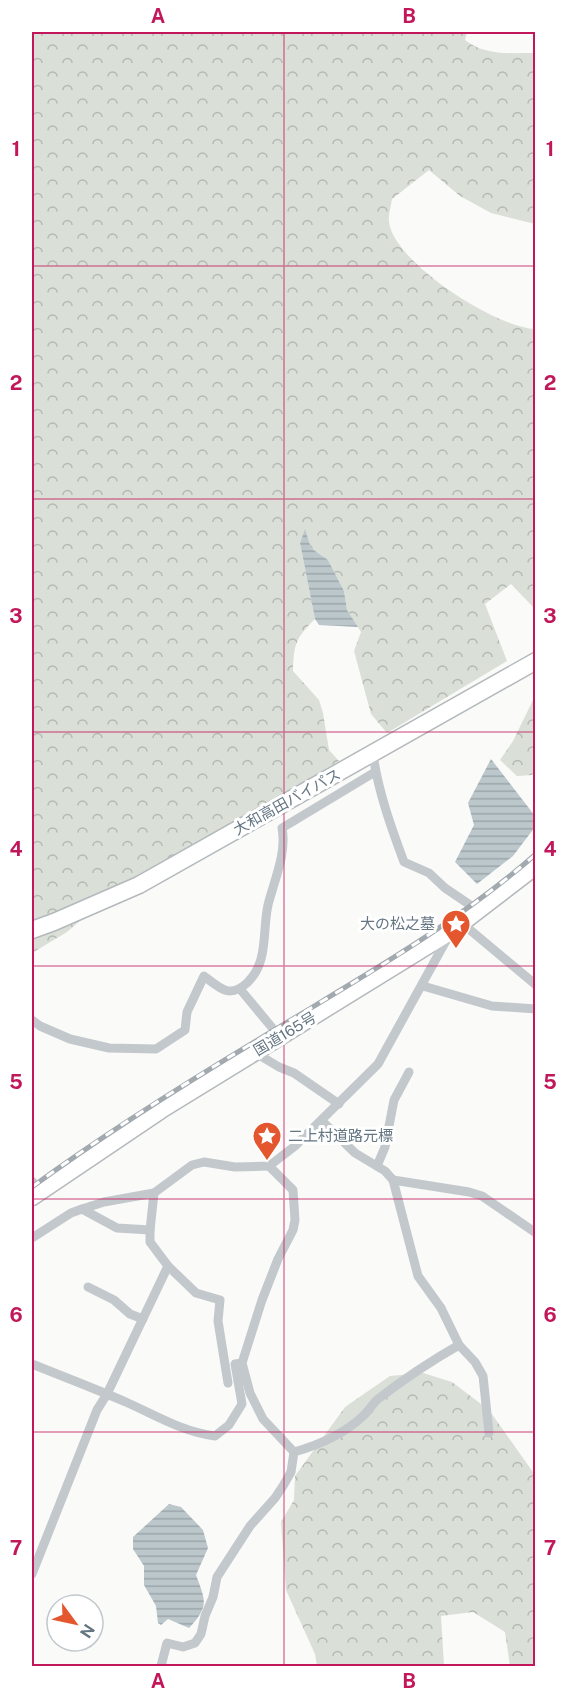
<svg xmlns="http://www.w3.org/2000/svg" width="567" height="1698" font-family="'Public Sans','Noto Sans JP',sans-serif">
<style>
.forest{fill:url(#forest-crowns)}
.water{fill:url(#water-rules)}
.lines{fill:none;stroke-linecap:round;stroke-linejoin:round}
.highway-casing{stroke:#b4b9bd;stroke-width:19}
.street{stroke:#c3c8cc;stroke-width:9}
.highway{stroke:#fff;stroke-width:16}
.rail-casing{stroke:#a2aab0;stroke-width:5}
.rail{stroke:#fff;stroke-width:3;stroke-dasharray:9;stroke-linecap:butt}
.grid{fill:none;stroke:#c2185b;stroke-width:1.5;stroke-opacity:0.55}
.labels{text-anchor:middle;stroke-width:6;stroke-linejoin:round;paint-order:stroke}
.street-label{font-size:15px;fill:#657683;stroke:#fff}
.poi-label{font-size:15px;fill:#657683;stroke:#fff;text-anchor:end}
.neatline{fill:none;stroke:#c2185b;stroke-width:2}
.grid-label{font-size:20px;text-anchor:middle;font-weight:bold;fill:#c2185b}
</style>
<defs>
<pattern id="forest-crowns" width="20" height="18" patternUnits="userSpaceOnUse" patternTransform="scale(1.5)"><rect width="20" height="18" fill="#dadfd7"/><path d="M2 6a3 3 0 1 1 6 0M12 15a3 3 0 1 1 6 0" fill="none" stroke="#b4b9b4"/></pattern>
<pattern id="water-rules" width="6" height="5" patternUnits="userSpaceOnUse" patternTransform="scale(1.5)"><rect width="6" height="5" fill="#bbc7cb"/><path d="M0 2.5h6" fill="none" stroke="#9ca6aa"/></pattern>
</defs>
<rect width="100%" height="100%" fill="#fafaf8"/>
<g class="forest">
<path d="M32 32H467L465 40C485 56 511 53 536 53L535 224 491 213 460 196 429 170 392 199C391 206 388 215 389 222 394 263 497 328 535 329V609L511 584 485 604 507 661 387 733 371 714 354 651 361 632 347 610 344 591 328 560 311 548 305 530 300 543 315 619C295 639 294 644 293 671L319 700 323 713 329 750 339 761 241 820 120 887 67 932 32 953Z"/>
<path d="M535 696V771L532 775 517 776 500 760 513 741Z"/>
<path d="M423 1373 452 1382 489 1410 535 1475V1666H510L505 1632 473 1612 441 1616 444 1666H317L315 1654 286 1590 281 1522 294 1500 295 1476 345 1407 390 1376Z"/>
</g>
<g class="water">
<path d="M305 529 311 548 328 560 344 591 347 610 358 627 319 625 315 619 300 543Z"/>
<path d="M491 759 535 816V827L513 856 477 884 455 862 474 825 468 803Z"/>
<path d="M169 1504 181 1507 203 1530 208 1548 196 1575C206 1602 209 1606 189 1628L168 1619 161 1625 158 1623 156 1606 144 1585V1566L133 1549V1537Z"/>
</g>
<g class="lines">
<g class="highway-casing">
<g id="highway">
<path d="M32 930 54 922 139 885 536 661"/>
<path d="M32 1197 161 1110 450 932 536 866"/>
</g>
</g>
<g class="street">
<path d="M373 754C378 791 391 827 404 862L429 873 445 888 479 911"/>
<path d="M463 924 536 985"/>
<path d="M423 986 492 1006 536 1009"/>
<path d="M240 989 274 1030 278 1038"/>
<path d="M32 1020 40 1026 70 1039 109 1048 156 1049 185 1030 187 1012 204 976C220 988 229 999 247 983 269 962 262 932 268 905 274 881 287 853 282 828L375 772"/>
<path d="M254 1052 279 1067 294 1073 339 1104"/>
<path d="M322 1121 355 1153 385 1171 393 1180 418 1276 441 1308 459 1345 475 1362 483 1376 489 1433"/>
<path d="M377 1166 385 1147 394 1100 409 1072"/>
<path d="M393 1180 469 1192 482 1196 536 1233"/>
<path d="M32 1181 39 1191"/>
<path d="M150 1230 154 1193"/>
<path d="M32 1238 71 1213 82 1209 104 1202 154 1193 192 1165 204 1162 235 1167 269 1166 295 1146 378 1064 448 937"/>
<path d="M168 1266 196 1293 220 1300 218 1321 228 1383"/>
<path d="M88 1287 114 1300 130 1314 143 1319"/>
<path d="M32 1364C64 1377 96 1389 128 1403 157 1416 183 1432 215 1436L229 1425 242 1404 235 1364 242 1363"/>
<path d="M294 1452C319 1445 344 1434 363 1416 369 1411 372 1404 378 1399 404 1379 431 1361 459 1345"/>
<path d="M32 1574 97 1410 107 1394 168 1266 150 1242V1230L117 1228 82 1209"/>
<path d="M161 1666 167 1643 183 1647 195 1643 201 1634 205 1616 213 1597 217 1577 250 1526 275 1498 283 1486 291 1472 294 1452 263 1419 250 1393 242 1363 262 1300 278 1259 293 1230 295 1220 293 1190 269 1166"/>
</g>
<use href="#highway" class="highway"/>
<g class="rail-casing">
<path id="rail" d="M32 1187C110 1130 192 1079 276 1029 365 975 456 924 536 854"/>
</g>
<use href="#rail" class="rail"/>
</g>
<path class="grid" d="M284 32V1666M32 266H536M32 499H536M32 732H536M32 966H536M32 1199H536M32 1432H536"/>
<defs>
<g id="sight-pin" transform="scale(1.5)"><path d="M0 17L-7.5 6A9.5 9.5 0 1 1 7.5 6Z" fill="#e4572e" stroke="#fff"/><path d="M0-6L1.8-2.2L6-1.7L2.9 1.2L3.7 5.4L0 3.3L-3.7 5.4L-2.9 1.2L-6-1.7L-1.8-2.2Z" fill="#fff"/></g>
</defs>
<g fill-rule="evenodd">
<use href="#sight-pin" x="456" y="924"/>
<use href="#sight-pin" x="267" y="1136"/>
</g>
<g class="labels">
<g class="street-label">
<text transform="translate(287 802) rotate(-29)" y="5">大和高田バイパス</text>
<text transform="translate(285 1034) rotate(-31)" y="5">国道165号</text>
</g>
<g class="poi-label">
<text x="435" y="929">大の松之墓</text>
<text x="288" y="1141" text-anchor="start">二上村道路元標</text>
</g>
</g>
<rect width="567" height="1698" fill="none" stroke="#ffffff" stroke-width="66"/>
<g transform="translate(75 1623) rotate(123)"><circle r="28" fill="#ffffff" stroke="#c1c8cd" stroke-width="1.5"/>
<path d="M0-4.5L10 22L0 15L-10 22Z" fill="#e4572e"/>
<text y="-9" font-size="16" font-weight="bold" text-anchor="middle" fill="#657683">N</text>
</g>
<rect x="33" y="33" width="501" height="1632" class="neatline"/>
<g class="grid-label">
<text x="158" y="23">A</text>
<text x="409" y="23">B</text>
<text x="16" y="156">1</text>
<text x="550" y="156">1</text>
<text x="16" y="390">2</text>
<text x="550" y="390">2</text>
<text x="16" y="623">3</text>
<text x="550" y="623">3</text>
<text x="16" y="856">4</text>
<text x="550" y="856">4</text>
<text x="16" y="1089">5</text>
<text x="550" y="1089">5</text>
<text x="16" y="1322">6</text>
<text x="550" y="1322">6</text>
<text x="16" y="1555">7</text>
<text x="550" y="1555">7</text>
<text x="158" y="1688">A</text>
<text x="409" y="1688">B</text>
</g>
</svg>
